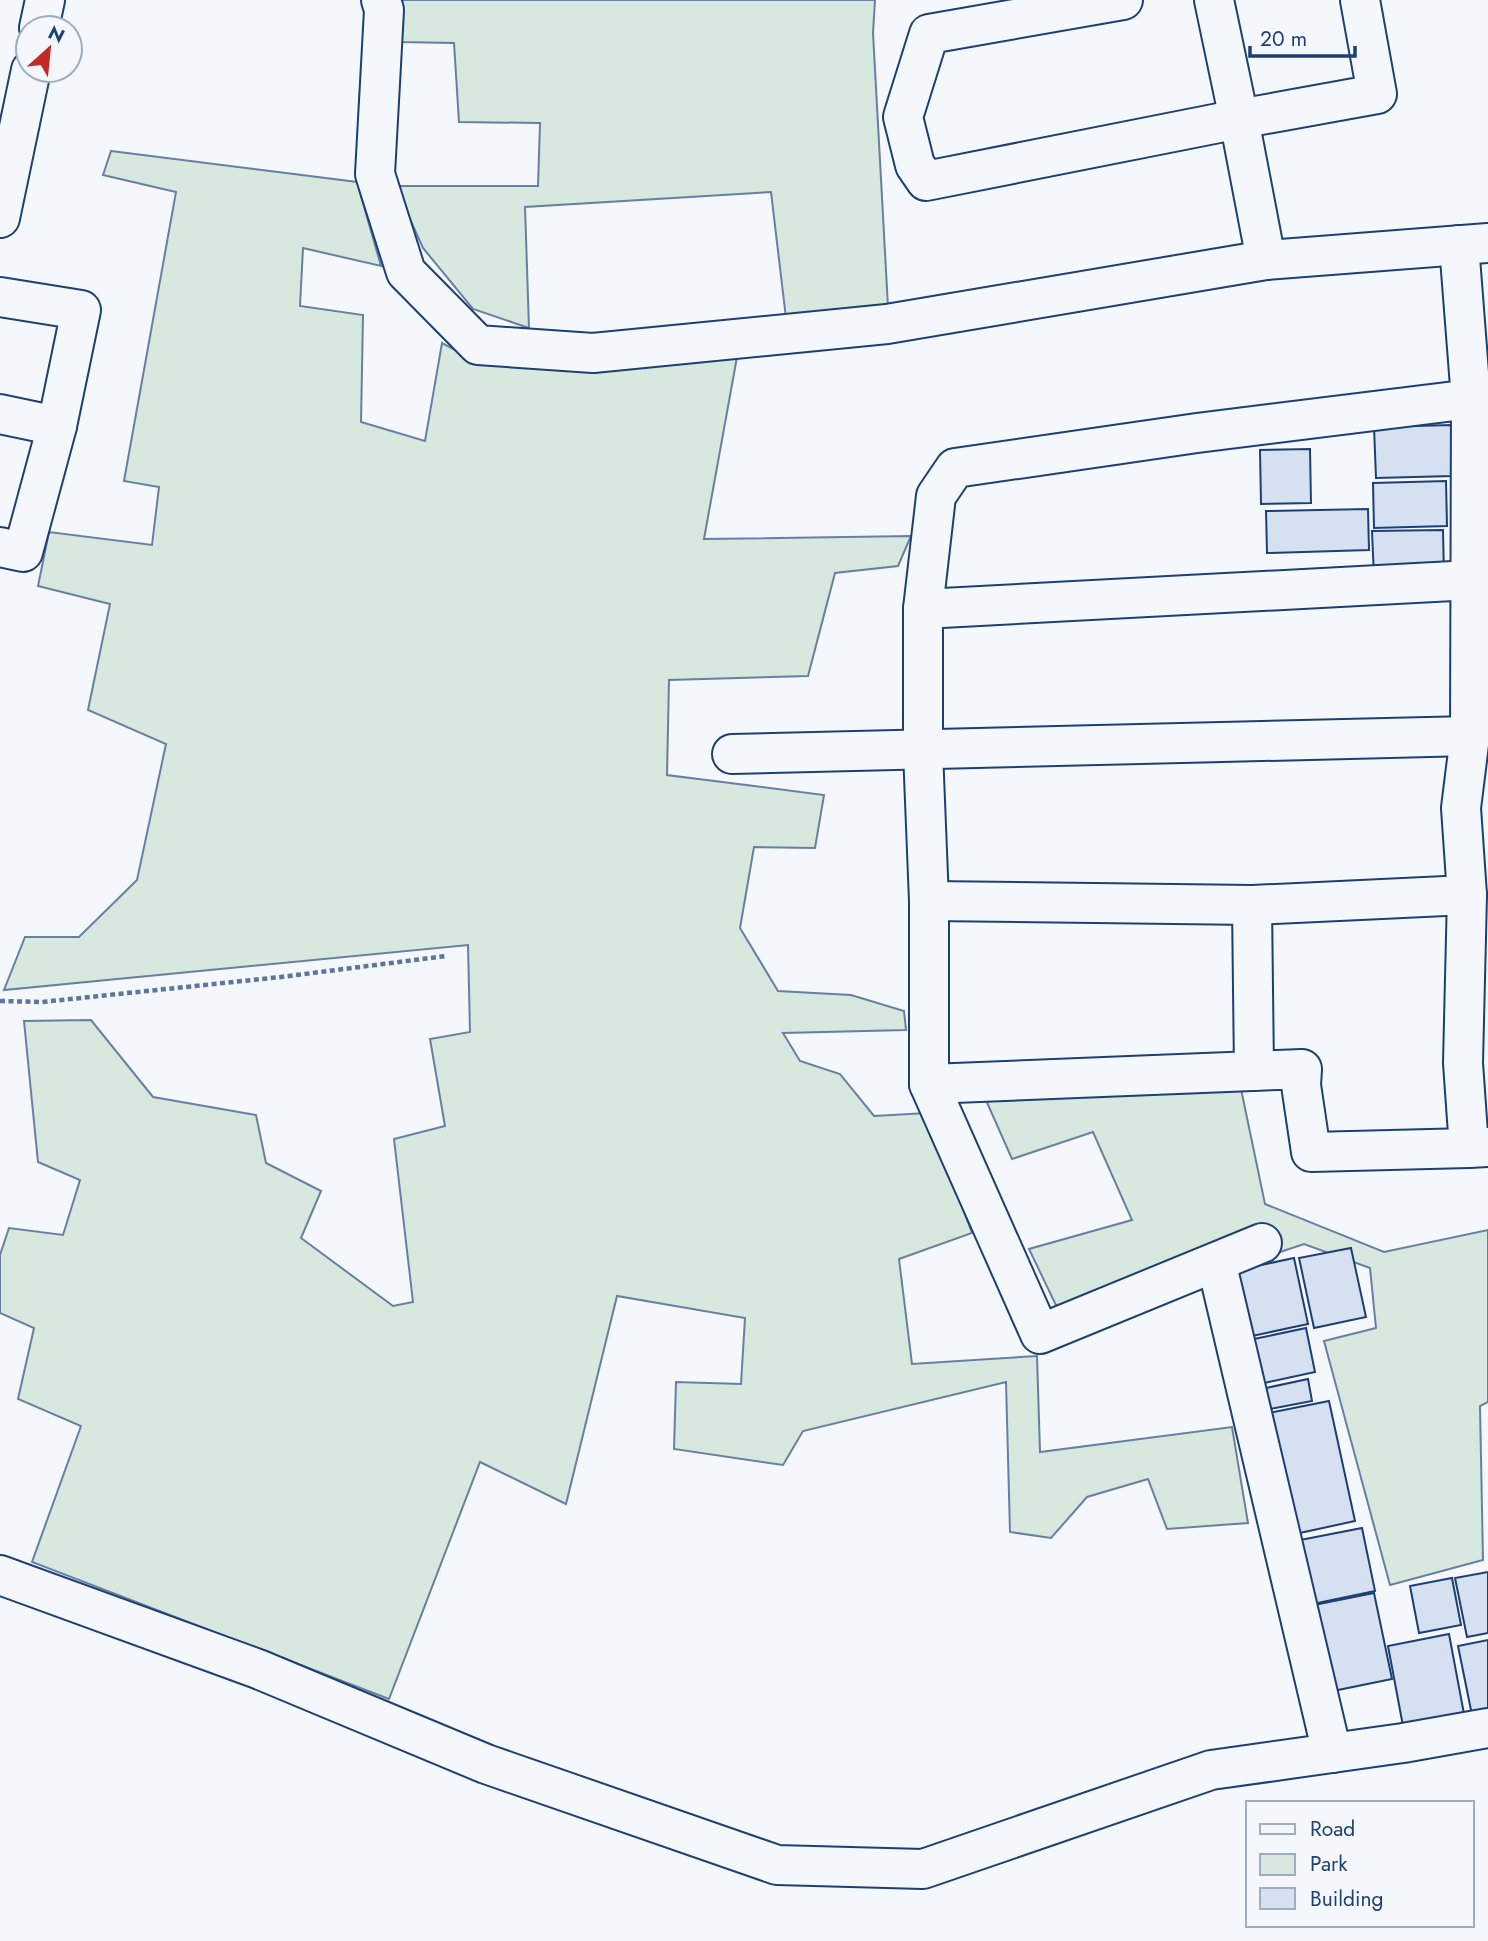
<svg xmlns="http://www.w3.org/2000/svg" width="1488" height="1941" font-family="Jost,sans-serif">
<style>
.green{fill:#d7e8df;stroke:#687fa3;stroke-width:2}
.building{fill:#d5e0f0;stroke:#1d3f73;stroke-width:2}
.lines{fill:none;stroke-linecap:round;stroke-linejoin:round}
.minor-casing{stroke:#1d3f73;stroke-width:42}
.path{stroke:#5e769c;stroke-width:4.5;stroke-dasharray:5 3.5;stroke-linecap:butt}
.minor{stroke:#f4f7fb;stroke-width:38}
</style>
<rect width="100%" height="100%" fill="#f4f7fb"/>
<g class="green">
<path d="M398 0H875L873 33 888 307 786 318 771 192 525 207 529 328 473 309 423 248 395 186H538L540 123 459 122 454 43 401 42Z"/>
<path d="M111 151 357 182 381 266 303 248 300 306 363 315 361 422 425 441 442 343 484 365 737 357 704 539 911 536 898 566 835 573 808 676 669 680 667 775 824 795 815 848 754 847 740 928 778 991 851 995 904 1011 906 1030 783 1033 800 1061 840 1074 874 1116 927 1113 972 1233 899 1259 912 1364 1037 1356 1040 1452 1232 1427 1248 1523 1167 1529 1148 1479 1087 1497 1051 1538 1010 1532 1006 1382 803 1431 783 1465 674 1449 676 1382 741 1384 745 1318 617 1296 566 1504 480 1462 389 1699 32 1562 81 1426 18 1399 34 1328 0 1313V1255L9 1228 63 1235 80 1180 38 1162 24 1021 91 1020 153 1097 256 1115 266 1163 321 1191 301 1238 393 1306 413 1302 394 1139 445 1126 430 1039 470 1032 468 945 4 990 25 937H79L137 880 166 744 88 710 110 604 38 586 49 532 152 545 159 487 124 481 176 192 103 175Z"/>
<path d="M1241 1089 1265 1204 1384 1252 1488 1230V1402L1480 1406 1483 1560 1390 1585 1324 1341 1376 1328 1370 1268 1304 1244 1065 1324 1029 1249 1132 1220 1093 1132 1012 1159 985 1098Z"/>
</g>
<g class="building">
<path d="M1452 425 1453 476 1376 478 1374 427Z"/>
<path d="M1310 449 1311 503 1261 504 1260 450Z"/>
<path d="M1446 481 1447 526 1374 528 1373 483Z"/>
<path d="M1368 509 1369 550 1267 553 1266 511Z"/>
<path d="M1443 530 1444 576 1374 578 1372 531Z"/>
<path d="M1351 1248 1366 1317 1314 1328 1299 1258Z"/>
<path d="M1294 1258 1308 1324 1252 1336 1238 1270Z"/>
<path d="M1306 1328 1315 1372 1264 1383 1254 1339Z"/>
<path d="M1308 1379 1312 1401 1270 1409 1266 1388Z"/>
<path d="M1329 1401 1355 1521 1295 1534 1269 1413Z"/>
<path d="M1362 1528 1375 1591 1308 1605 1295 1541Z"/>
<path d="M1488 1572V1633L1467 1637 1455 1578Z"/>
<path d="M1452 1578 1461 1625 1419 1633 1410 1586Z"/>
<path d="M1374 1593 1392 1679 1333 1691 1314 1605Z"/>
<path d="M1449 1634 1464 1714 1403 1726 1388 1646Z"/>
<path d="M1488 1640V1712L1472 1715 1458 1646Z"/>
</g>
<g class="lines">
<g class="minor-casing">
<g id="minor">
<path d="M381 0 384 10 375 174 406 272 478 345 593 353 887 324 1266 260 1488 243"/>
<path d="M1123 0 929 34 903 117 915 165 926 181 1239 119 1377 94 1360 0"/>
<path d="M1214 0 1239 119 1266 260"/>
<path d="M39 28 45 0"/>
<path d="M0 218 31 70"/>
<path d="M1459 245 1471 399 1470 736 1461 808 1467 895 1463 1063 1469 1148 1488 1147"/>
<path d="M0 297 81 310 57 426 23 552 0 547"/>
<path d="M0 414 57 426"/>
<path d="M923 609 1472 580"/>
<path d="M732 754 1470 736"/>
<path d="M929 901 1252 905 1467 895"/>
<path d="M1252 905 1254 1071"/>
<path d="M929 1084 1302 1069 1301 1085 1311 1152 1469 1148"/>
<path d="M1262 1243 1040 1334 929 1084V901L923 751V609L936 496 955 468 1197 433 1471 399 1488 400"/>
<path d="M1219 1274 1332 1753"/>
<path d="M0 1575 258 1669 486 1764 777 1865 923 1869 1211 1770 1403 1743 1488 1728"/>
</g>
</g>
<path class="path" d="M0 1001 42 1002 281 977 446 956"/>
<use href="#minor" class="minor"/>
</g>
<rect x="1246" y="1801" width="228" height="126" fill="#f4f7fb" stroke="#9eadc5" stroke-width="2"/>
<rect x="1260" y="1824" width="35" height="10" fill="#f4f7fb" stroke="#9eadc5" stroke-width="2"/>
<text x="1310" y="1836" font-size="21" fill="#1d3f73">Road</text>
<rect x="1260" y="1854" width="35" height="21" fill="#d7e8df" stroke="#9eadc5" stroke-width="2"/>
<text x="1310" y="1871" font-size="21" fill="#1d3f73">Park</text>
<rect x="1260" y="1888" width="35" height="21" fill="#d5e0f0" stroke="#9eadc5" stroke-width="2"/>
<text x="1310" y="1906" font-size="21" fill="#1d3f73">Building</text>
<g transform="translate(49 49) rotate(27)"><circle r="33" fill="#f4f7fb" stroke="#9eadc5" stroke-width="2"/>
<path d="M0-5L12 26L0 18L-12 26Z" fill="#c62828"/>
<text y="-10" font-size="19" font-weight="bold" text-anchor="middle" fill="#1d3f73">N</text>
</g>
<path d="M1250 46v10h105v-10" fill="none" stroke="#1d3f73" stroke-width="3.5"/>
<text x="1260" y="46" font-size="21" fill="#1d3f73" stroke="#f4f7fb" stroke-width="5" paint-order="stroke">20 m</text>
</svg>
